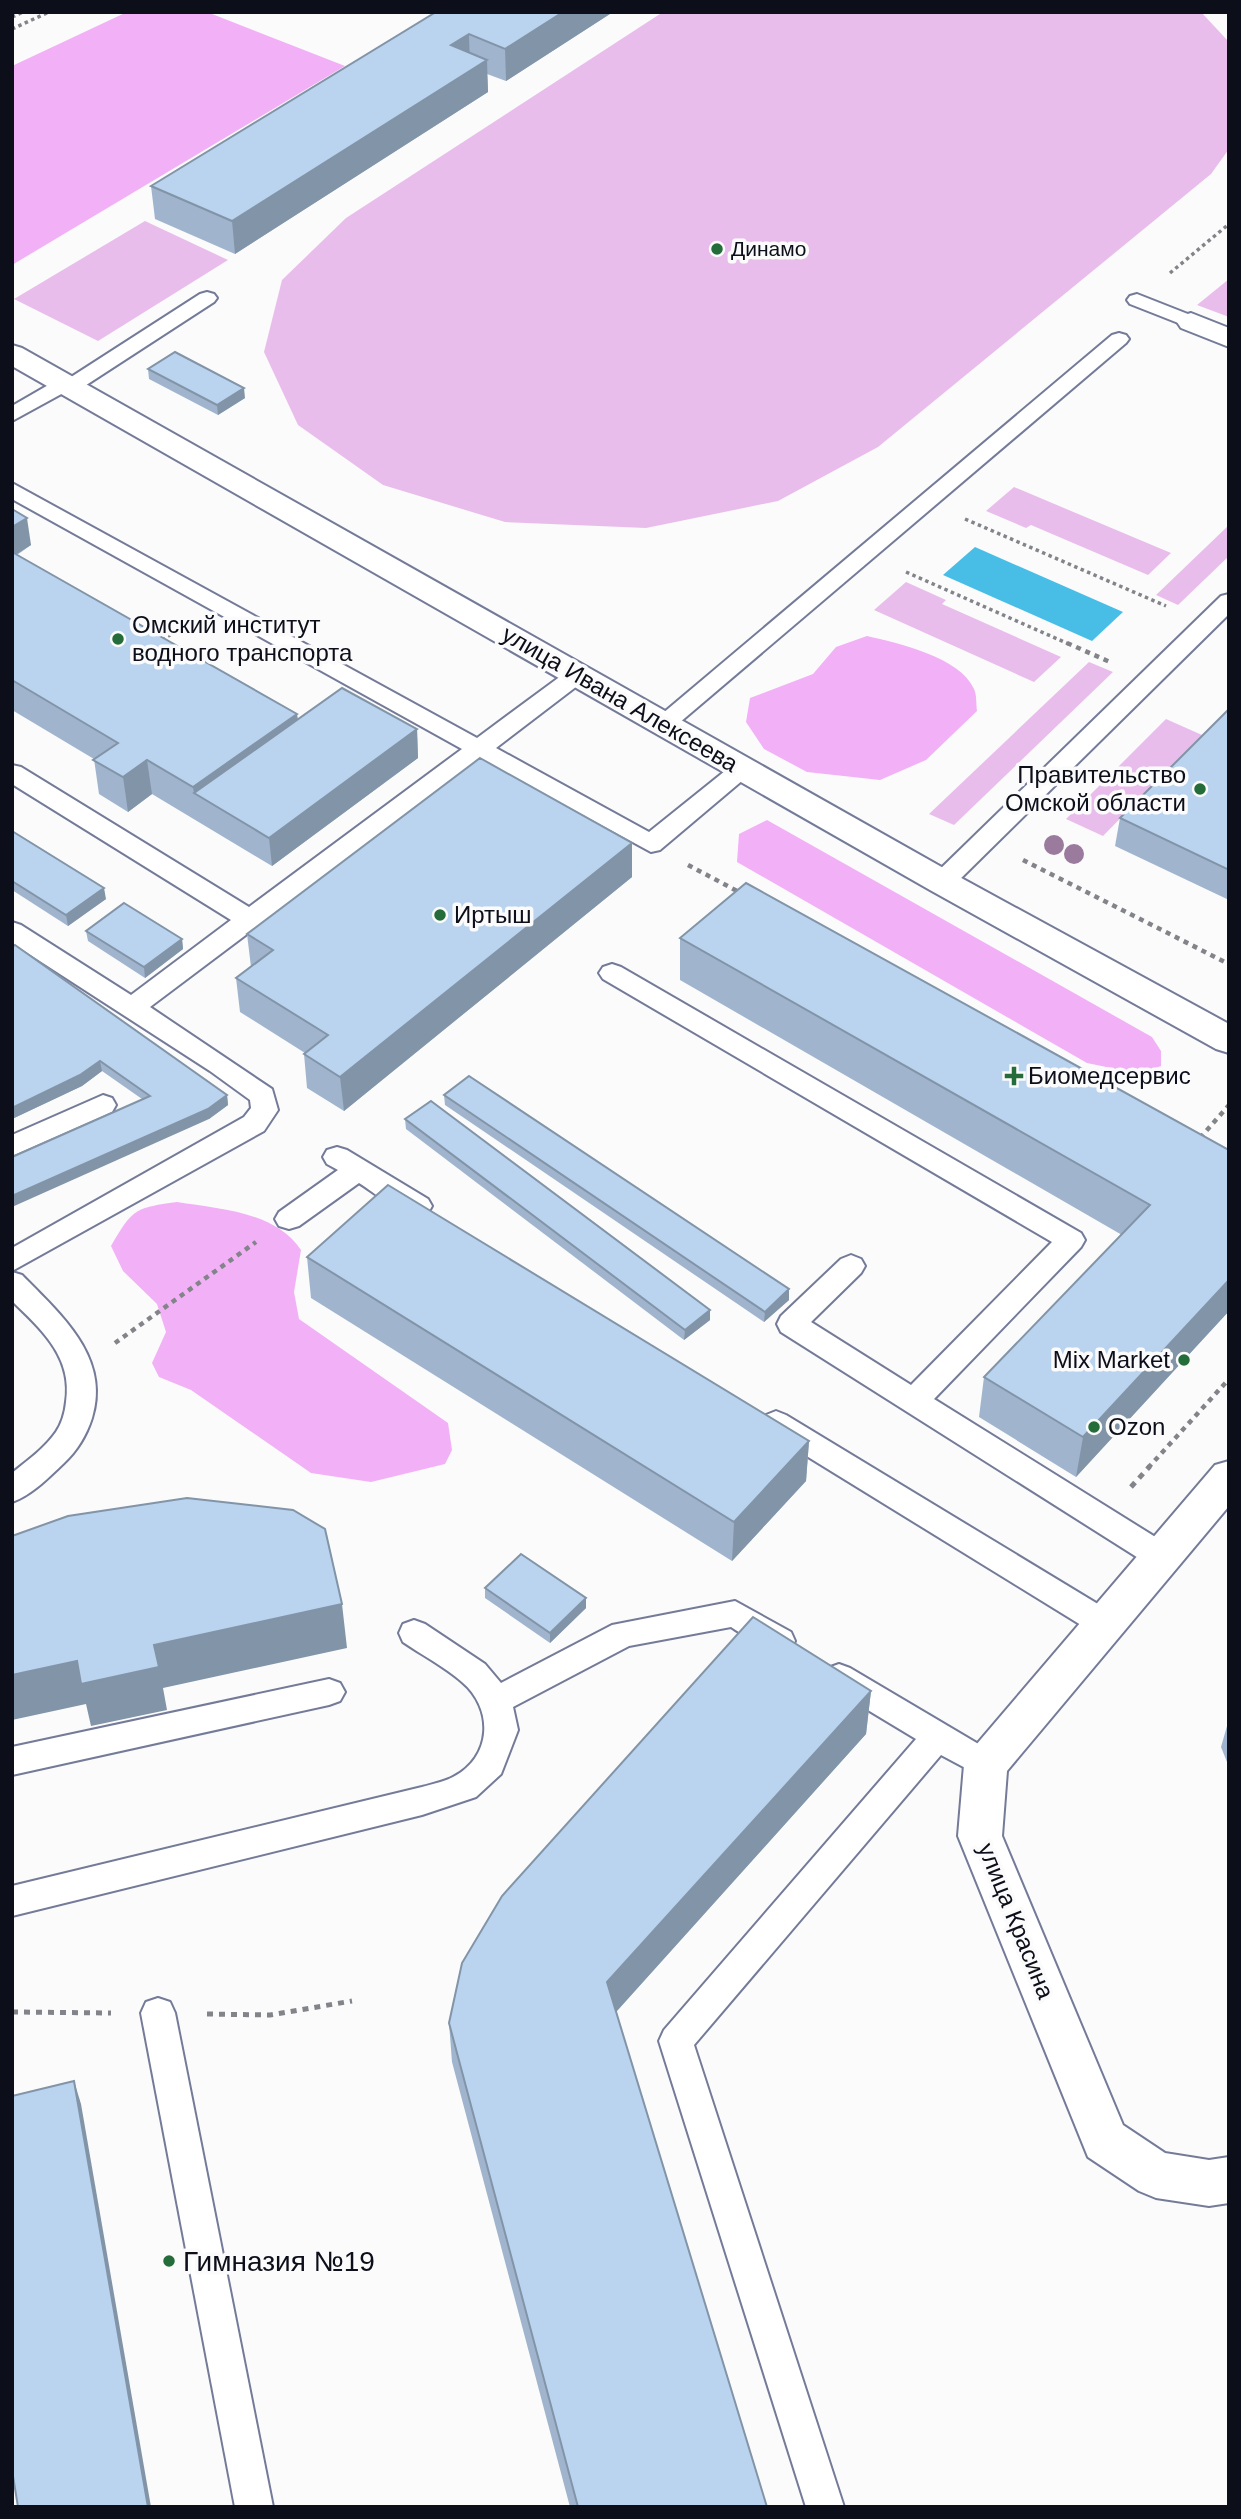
<svg xmlns="http://www.w3.org/2000/svg" width="1241" height="2519" font-family="Helvetica,sans-serif">
<style>
.green{fill:#e9bdeb}
.forest{fill:#f2b0f6}
.water{fill:#48bee7}
.lines{fill:none;stroke-linecap:round;stroke-linejoin:round}
.service-casing{stroke:#747b98;stroke-width:4}
.minor-casing{stroke:#747b98;stroke-width:4}
.path-far2{stroke:#83848a;stroke-width:3.5;stroke-dasharray:3.5 3.5;stroke-linecap:butt}
.path-far1{stroke:#83848a;stroke-width:4.5;stroke-dasharray:5 5;stroke-linecap:butt}
.path{stroke:#83848a;stroke-width:5;stroke-dasharray:6 6;stroke-linecap:butt}
.service{fill:#fff;fill-rule:evenodd}
.minor{fill:#fff;fill-rule:evenodd}
.tree{fill:#9a7a9d}
.wall{fill:#a0b5cd}
.shaded-wall{fill:#8294a7}
.building{fill:#bad3ee;stroke:#8294a7;stroke-width:2}
.poi-dot{fill:#246c39;stroke:#fbfbfb;stroke-width:2.5}
.labels{text-anchor:middle;stroke-width:7;stroke-linejoin:round;paint-order:stroke}
.far-poi-label{font-size:21px;fill:#0c0e19;stroke:#fbfbfb;text-anchor:start}
.poi-label{font-size:24px;fill:#0c0e19;stroke:#fbfbfb;text-anchor:start}
.street-label{font-size:24px;fill:#0c0e19;stroke:#fbfbfb}
.near-poi-label{font-size:28px;fill:#0c0e19;stroke:#fbfbfb;text-anchor:start}
</style>
<rect width="100%" height="100%" fill="#fbfbfb"/>
<g class="green">
<path d="M663 12H1201L1229 42V149L1211 174 878 447 778 501 646 528 505 522 383 485 298 425 264 352 282 280 346 218Z"/>
<path d="M145 221 228 260 98 341 14 299Z"/>
<path d="M1229 279V317L1197 305Z"/>
<path d="M1014 487 1171 553 1148 575 1031 525 1026 528 986 511Z"/>
<path d="M1229 525V556L1178 605 1156 595Z"/>
<path d="M906 582 946 600 942 604 1061 657 1034 682 874 610Z"/>
<path d="M1089 662 1113 672 954 825 929 814Z"/>
<path d="M1166 719 1202 735 1103 836 1066 819Z"/>
</g>
<g class="forest">
<path d="M127 12H207L345 66 12 265V66Z"/>
<path d="M867 636C898 643 960 657 974 689 977 695 976 705 977 711L926 760 880 780 807 772 764 749 746 722 750 698 813 674 836 647Z"/>
<path d="M767 820 1152 1037 1161 1051V1066L1140 1074 1087 1063 737 862 739 834Z"/>
<path d="M177 1202C219 1209 275 1211 301 1250L294 1292 299 1319 448 1423 452 1450 445 1464 371 1482 311 1473 191 1390 159 1377 152 1363 166 1332 157 1304 123 1271 111 1246C133 1209 134 1208 177 1202Z"/>
</g>
<path class="water" d="M975 547 1123 612 1092 641 943 575Z"/>
<g class="lines">
<g class="service-casing">
<g id="service">
<path d="M207 292 214 294 217 298 214 302 77 391 65 392 12 421V406L57 380 68 379 200 294Z"/>
<path d="M1137 294 1198 318 1201 322 1198 326 1191 328 1130 304 1127 300 1130 296Z"/>
<path d="M1119 333 1126 335 1129 339 1126 343 672 729 664 732 656 729 652 724 656 719 1112 335Z"/>
<path d="M12 483 477 738 569 670 577 668 585 670 589 675 585 680 496 748 649 832 735 763 744 761 753 763 756 769 660 850 651 852 480 759 150 1007 272 1089 278 1110 264 1131 12 1271V1248L244 1117 251 1108 250 1100 210 1071 12 943V922L21 925 131 995 231 920 12 784V765L21 767 249 907 462 749 12 499Z"/>
<path d="M1229 594V614L951 888 942 890 933 888 929 882 933 876 1221 596Z"/>
<path d="M612 964 621 967 1081 1233 1085 1240 1081 1247 934 1399 1173 1548 1177 1557 1173 1566 1162 1569 1151 1566 781 1332 777 1324 781 1316 841 1259 851 1255 861 1259 865 1266 861 1273 811 1322 911 1385 1052 1242 603 979 599 973 603 967Z"/>
<path d="M103 1095 112 1098 116 1105 112 1112 12 1156V1135Z"/>
<path d="M337 1147 347 1150 428 1199 432 1206 428 1213C405 1220 378 1195 359 1183L299 1226 289 1229 279 1226 275 1219 279 1212 338 1170 327 1164 323 1157 327 1150Z"/>
<path d="M12 1272 22 1275C60 1314 111 1357 92 1418 87 1434 77 1451 64 1463 49 1477 32 1495 12 1502V1473C28 1460 45 1448 56 1432 62 1423 65 1412 66 1402 73 1357 41 1329 12 1301Z"/>
<path d="M776 1411 786 1415 1116 1615 1120 1624 1116 1633 1105 1637 1094 1633 766 1431 761 1423 766 1415Z"/>
<path d="M735 1601 791 1632 795 1641 791 1650C770 1658 749 1638 731 1627L629 1646 513 1707 518 1730 501 1774 476 1797 422 1815 12 1916V1886L422 1787C432 1784 444 1782 453 1777 492 1757 494 1709 462 1682 445 1667 422 1655 403 1642L399 1633 403 1624 414 1620 425 1624 485 1664 501 1683 612 1625Z"/>
<path d="M839 1664 850 1668 997 1755 1002 1765 997 1775 986 1779 941 1755 694 2045 844 2507H806L659 2041 664 2030 916 1739 828 1686 823 1677 828 1668Z"/>
<path d="M329 1679 340 1683 345 1692 340 1701 329 1705 12 1775V1747Z"/>
<path d="M158 1998 170 2002 175 2013 273 2507H235L141 2013 146 2002Z"/>
</g>
</g>
<g class="minor-casing">
<g id="minor">
<path d="M1191 313 1229 328V347L1181 328 1177 322 1181 316Z"/>
<path d="M12 345 22 348 954 874 1229 1024V1053L1216 1049 930 890 12 366Z"/>
<path d="M1229 1461V1506L1007 1771 1002 1836 1123 2125 1165 2153 1209 2160 1229 2157V2203L1209 2206 1156 2198 1139 2191 1088 2157 958 1836 964 1765 970 1752 1215 1465Z"/>
</g>
</g>
<g class="path-far2">
<path d="M12 17 23 12"/>
<path d="M12 29 49 12"/>
<path d="M1170 273 1229 224"/>
<path d="M965 519 1166 606"/>
<path d="M906 572 1071 645"/>
<path d="M162 640 181 628"/>
</g>
<g class="path-far1">
<path d="M1067 643 1110 662"/>
<path d="M1023 860 1229 964"/>
<path d="M688 865 739 892"/>
<path d="M1200 1138 1229 1105"/>
<path d="M115 1343 256 1242"/>
<path d="M1148 1468 1229 1379"/>
</g>
<g class="path">
<path d="M1131 1487 1150 1466"/>
<path d="M12 2012 111 2013"/>
<path d="M207 2014 270 2015 352 2001"/>
</g>
<use href="#service" class="service"/>
<use href="#minor" class="minor"/>
</g>
<g class="tree">
<circle cx="1054" cy="845" r="10"/>
<circle cx="1074" cy="854" r="10"/>
</g>
<g class="wall">
<path d="M436 12H613L506 81 487 74 488 92 235 254 155 219 151 186Z"/>
<path d="M148 369 245 398 218 415 149 379Z"/>
<path d="M12 509 31 545 17 555 297 714 298 720 417 729 418 758 272 866 152 794 128 812 99 794 94 759 12 710Z"/>
<path d="M1229 709V900L1115 846 1120 818Z"/>
<path d="M12 831 106 899 68 926 12 890Z"/>
<path d="M632 843V877L344 1111 307 1088 304 1054 305 1053 240 1012 236 978 251 967 247 934Z"/>
<path d="M86 931 182 939 183 949 145 978 88 941Z"/>
<path d="M680 938 1229 1150V1311L1076 1477 979 1417 984 1377 1122 1235 680 980Z"/>
<path d="M12 947 227 1095 228 1105 209 1119 142 1099 102 1071 82 1086 12 1119Z"/>
<path d="M444 1095 789 1289V1300L764 1322 445 1105Z"/>
<path d="M405 1119 710 1310V1320L684 1340 406 1129Z"/>
<path d="M307 1257 809 1441 806 1481 732 1561 311 1298Z"/>
<path d="M485 1588 586 1598V1608L550 1643 485 1598Z"/>
<path d="M871 1691 866 1734 616 2012 767 2507H570L452 2062 449 2023Z"/>
<path d="M1229 1719V1767L1221 1747Z"/>
</g>
<g class="shaded-wall">
<path d="M563 12H613L506 81 505 49Z"/>
<path d="M469 34 470 67 451 45Z"/>
<path d="M487 60 488 92 235 254 232 221Z"/>
<path d="M244 388 245 398 218 415 217 405Z"/>
<path d="M27 518 31 545 12 557V527Z"/>
<path d="M297 714 300 748 194 793 193 787Z"/>
<path d="M417 729 418 758 272 866 269 838Z"/>
<path d="M147 760 152 794 128 812 123 777Z"/>
<path d="M632 843V877L344 1111 340 1077Z"/>
<path d="M104 888 106 899 68 926 66 915Z"/>
<path d="M182 939 183 949 145 978 144 967Z"/>
<path d="M100 1061 102 1071 82 1086 12 1119V1108Z"/>
<path d="M227 1095 228 1105 209 1119 12 1207V1196Z"/>
<path d="M1229 1280V1311L1076 1477 1083 1437Z"/>
<path d="M789 1289V1300L764 1322 765 1312Z"/>
<path d="M710 1310V1320L684 1340 685 1330Z"/>
<path d="M809 1441 806 1481 732 1561 734 1522Z"/>
<path d="M586 1598V1608L550 1643V1633Z"/>
<path d="M342 1604 347 1648 163 1688 167 1710 91 1726 86 1704 12 1720V1675Z"/>
<path d="M871 1691 866 1734 607 2022V1982Z"/>
<path d="M74 2081 81 2104 151 2507H148Z"/>
</g>
<g class="building">
<path d="M436 12H563L505 49 469 34 451 45 487 60 232 221 151 186Z"/>
<path d="M175 352 244 388 217 405 148 369Z"/>
<path d="M12 509 27 518 12 527Z"/>
<path d="M12 552 297 714 193 787 147 760 123 777 93 760 118 743 12 680Z"/>
<path d="M342 688 417 729 269 838 194 793Z"/>
<path d="M1229 709V870L1120 818Z"/>
<path d="M480 758 632 843 340 1077 304 1054 328 1035 236 978 273 950 247 934Z"/>
<path d="M12 831 104 888 66 915 12 881Z"/>
<path d="M746 883 1229 1150V1280L1083 1437 984 1377 1150 1205 680 938Z"/>
<path d="M124 903 182 939 144 967 86 931Z"/>
<path d="M15 945 227 1095 208 1109 12 1196V1157L150 1096 100 1061 80 1075 12 1108V947Z"/>
<path d="M469 1076 789 1289 765 1312 444 1095Z"/>
<path d="M431 1101 710 1310 685 1330 405 1119Z"/>
<path d="M388 1185 809 1441 734 1522 307 1257Z"/>
<path d="M187 1498 293 1510 325 1529 342 1604 154 1645 159 1667 81 1684 77 1661 12 1675V1536L68 1516Z"/>
<path d="M521 1554 586 1598 550 1633 485 1588Z"/>
<path d="M753 1617 871 1691 607 1982 767 2507H578L449 2023 462 1963 502 1896Z"/>
<path d="M74 2081 148 2507H18L12 2470V2096Z"/>
</g>
<g class="poi-dot">
<circle cx="717" cy="249" r="7"/>
<circle cx="118" cy="639" r="7"/>
<circle cx="1200" cy="789" r="7"/>
<circle cx="440" cy="915" r="7"/>
<path d="M1010.5 1065.5h7v7h7v7h-7v7h-7v-7h-7v-7h7z"/>
<circle cx="1184" cy="1360" r="7"/>
<circle cx="1094" cy="1427" r="7"/>
<circle cx="169" cy="2261" r="7"/>
</g>
<g class="labels">
<g class="far-poi-label">
<text x="731" y="256">Динамо</text>
</g>
<g class="poi-label">
<text x="132" y="633">Омский институт<tspan x="132" dy="28">водного транспорта</tspan></text>
<text x="1186" y="783" text-anchor="end">Правительство<tspan x="1186" dy="28">Омской области</tspan></text>
<text x="454" y="923">Иртыш</text>
<text x="1028" y="1084">Биомедсервис</text>
<text x="1170" y="1368" text-anchor="end">Mix Market</text>
<text x="1108" y="1435">Ozon</text>
</g>
<g class="street-label">
<text transform="translate(620 699) rotate(30)" y="8">улица Ивана Алексеева</text>
<text transform="translate(1016 1921) rotate(68)" y="8">улица Красина</text>
</g>
<g class="near-poi-label">
<text x="183" y="2271">Гимназия №19</text>
</g>
</g>
<rect width="1241" height="2519" fill="none" stroke="#0c0e19" stroke-width="28"/>
</svg>
